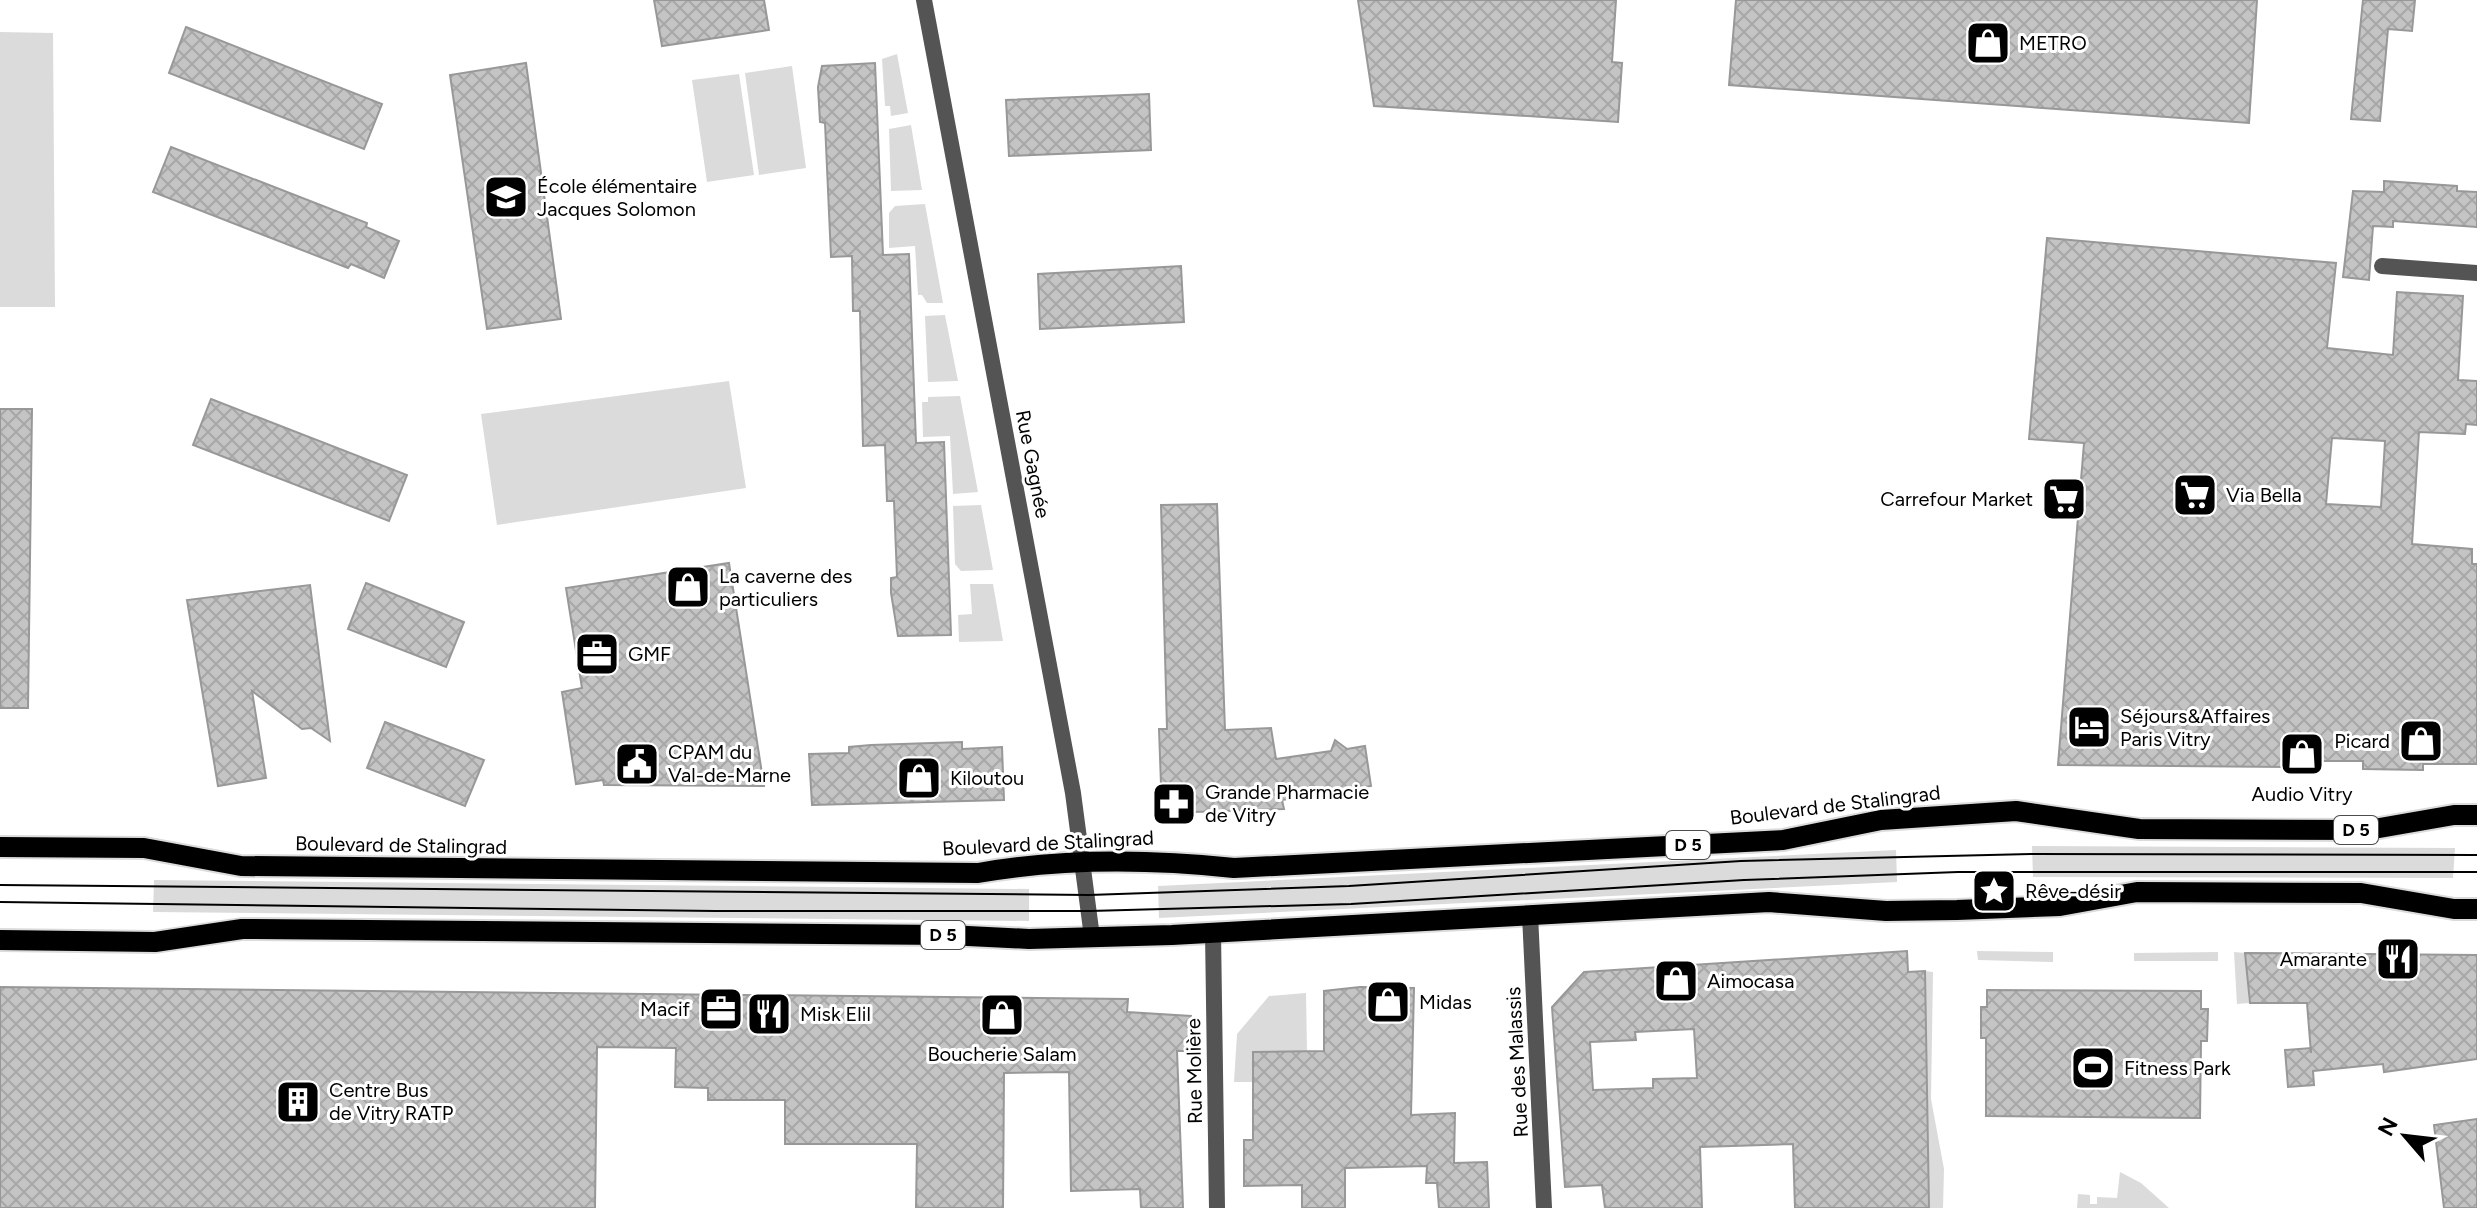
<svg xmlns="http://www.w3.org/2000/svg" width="2477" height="1208" font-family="Figtree,sans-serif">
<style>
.green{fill:#dbdbdb}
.building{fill:url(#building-cross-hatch);stroke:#989898;stroke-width:2;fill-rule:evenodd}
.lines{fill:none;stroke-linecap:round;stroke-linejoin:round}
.primary-casing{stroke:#dbdbdb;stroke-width:24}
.minor{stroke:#545454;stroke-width:16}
.tertiary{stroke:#545454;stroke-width:16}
.primary{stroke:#000;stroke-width:20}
.tram{stroke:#000;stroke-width:2}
.labels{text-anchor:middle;stroke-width:6;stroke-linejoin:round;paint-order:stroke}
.shield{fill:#fff;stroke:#4c4c4c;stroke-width:2}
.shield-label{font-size:18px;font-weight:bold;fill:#000}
.poi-label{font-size:20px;fill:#000;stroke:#fff;text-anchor:start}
.street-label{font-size:20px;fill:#000;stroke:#fff}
</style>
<defs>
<pattern id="building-cross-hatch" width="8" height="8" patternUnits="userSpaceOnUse" patternTransform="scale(2)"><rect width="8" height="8" fill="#c4c4c4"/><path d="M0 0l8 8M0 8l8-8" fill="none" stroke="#a7a7a7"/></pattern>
</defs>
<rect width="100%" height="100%" fill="#fff"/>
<g class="green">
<path d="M0 32 53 33 55 307H0Z"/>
<path d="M897 54 908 113 891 116 890 106H885L882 59Z"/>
<path d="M792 66 806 168 759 175 745 73Z"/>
<path d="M739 74 754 175 707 182 692 80Z"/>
<path d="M911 125 922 190 891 191 889 129Z"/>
<path d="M925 204 943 303H927L922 295H918L915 246 889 248V213L895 206Z"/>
<path d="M945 315 958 381 928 382 925 316Z"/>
<path d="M729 381 746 488 497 525 481 414Z"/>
<path d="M960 396 978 492 953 494 950 436 923 437 922 402H928V397Z"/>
<path d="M981 505 993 570 961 571 955 564 953 506Z"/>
<path d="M970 584H993L1003 641 959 642 958 615 972 614Z"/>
<path d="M2032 846 2455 848 2453 878 2033 877Z"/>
<path d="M1896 850 1897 882 1159 918 1158 886Z"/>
<path d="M154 880 1029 889V921L153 912Z"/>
<path d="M1977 951 2053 952V962L1978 960Z"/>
<path d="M2218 952V961H2134V953Z"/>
<path d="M2234 952 2245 953 2249 1003 2237 1004Z"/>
<path d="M1925 971 1933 972 1931 1099 1944 1169 1943 1208H1929Z"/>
<path d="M1306 993 1307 1051 1253 1052V1082H1234L1237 1034 1269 996Z"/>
<path d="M2120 1172 2141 1183 2169 1208H2077L2078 1194 2090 1195V1204H2097V1197L2117 1198Z"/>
</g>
<g class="building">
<path d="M654 0H764L769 30 662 46Z"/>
<path d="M1358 0H1616L1612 62 1622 63 1618 122 1374 106Z"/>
<path d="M1736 0H2257L2249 123 1729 85Z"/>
<path d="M2363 0H2415L2412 31 2388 29 2380 121 2351 119Z"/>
<path d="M186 27 382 104 364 149 169 73Z"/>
<path d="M526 63 561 319 487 329 450 75Z"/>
<path d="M875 63 883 255 909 254 916 443 944 442 951 635 898 636 891 593V578L897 577 894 501H887L885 445 863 446 860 311H853L852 256 831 257 825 123 820 122 818 87 822 66Z"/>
<path d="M1149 94 1151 150 1009 156 1006 100Z"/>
<path d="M171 147 367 223 366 227 399 241 384 278 351 264 348 268 153 192Z"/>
<path d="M2384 181 2457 186V191L2477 192V227L2393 221V227L2373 226 2369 280 2343 277 2353 191 2384 192Z"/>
<path d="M2047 238 2336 263 2327 348 2393 355 2397 292 2463 296 2458 380 2477 381V425L2466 424 2465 434 2419 432 2412 544 2472 549V564H2477V764H2423V770L2363 769V761H2298V767L2058 765 2084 443 2029 439ZM2332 438 2385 441 2381 507 2326 504Z"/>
<path d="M1181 266 1184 322 1040 329 1038 274Z"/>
<path d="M211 399 407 475 389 521 193 445Z"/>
<path d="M0 409H32L28 708H0Z"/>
<path d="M1217 504 1225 730 1271 728 1276 759 1331 751 1335 740 1347 749 1365 746 1371 786 1282 800 1284 809 1162 813 1159 729H1167L1161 505Z"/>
<path d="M729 563 764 786 604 785 603 780 576 784 562 692 582 688 566 588Z"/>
<path d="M366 583 464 622 446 667 348 629Z"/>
<path d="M310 585 330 741 311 728 302 729 252 691 266 778 218 786 187 600Z"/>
<path d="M385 722 484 760 465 806 367 768Z"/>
<path d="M962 742V749L1002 747 1004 800 812 805 809 754 849 753V747L871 745Z"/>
<path d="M1907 951 1908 972 1925 971 1929 1208H1795L1793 1144 1700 1147 1702 1208H1605L1602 1185 1565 1187 1552 1007 1584 972ZM1694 1029 1697 1078 1653 1079V1088L1593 1090 1590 1042 1636 1040 1635 1032Z"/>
<path d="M2245 953 2477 955V1059L2384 1072 2383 1064 2313 1071 2314 1085 2288 1087 2285 1050 2311 1048V1053L2307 1003H2250Z"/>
<path d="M0 987 1128 999 1127 1012 1191 1016 1192 1051H1177L1183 1208H1141L1140 1189 1071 1191 1069 1072 1004 1073 1003 1208H916L917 1144H785V1100H708V1088L675 1087 676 1048 597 1047 595 1208H0Z"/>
<path d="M1360 987 1414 988 1411 1115 1455 1113 1454 1163 1487 1162 1489 1208H1439L1437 1183H1426L1427 1166 1345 1168V1208H1302V1185L1244 1186V1140H1253V1052L1324 1051V991Z"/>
<path d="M1987 990 2201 991V1009H2208L2207 1041H2201L2200 1118 1986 1116V1038H1981V1007H1987Z"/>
<path d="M2477 1119V1208H2444L2434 1125Z"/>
</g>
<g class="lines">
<g class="primary-casing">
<g id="primary">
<path d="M0 847 144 848 241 866 978 873C1063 858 1149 859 1234 868L1783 840 1881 820 2016 811 2139 829 2368 830 2454 815H2477"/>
<path d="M0 940 155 942 242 929 948 935 1029 939 1172 935 1769 902 1886 911 1957 910 2060 906 2137 892 2361 893 2454 909H2477"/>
</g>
</g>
<g class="minor">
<path d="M2382 266 2477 273"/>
<path d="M1530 915 1544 1208"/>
<path d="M1213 933 1217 1208"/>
</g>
<path class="tertiary" d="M924 0 1073 793 1092 937"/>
<use href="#primary" class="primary"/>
<g class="tram">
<path d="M0 885 1089 895 1349 886 1741 861 2031 854 2477 855"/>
<path d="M0 902 715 911H1090L1351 904 1744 880 1958 872H2477"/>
</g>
</g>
<defs>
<g id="shop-square" transform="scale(2.3)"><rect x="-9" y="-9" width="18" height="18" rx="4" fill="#000" stroke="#fff"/><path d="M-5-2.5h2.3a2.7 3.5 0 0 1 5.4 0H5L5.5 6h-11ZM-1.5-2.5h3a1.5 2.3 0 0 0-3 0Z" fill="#fff"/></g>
<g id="school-square" transform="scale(2.3)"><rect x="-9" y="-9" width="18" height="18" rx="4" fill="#000" stroke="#fff"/><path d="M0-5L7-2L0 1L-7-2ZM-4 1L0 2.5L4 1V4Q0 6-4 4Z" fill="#fff"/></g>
<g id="supermarket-square" transform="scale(2.3)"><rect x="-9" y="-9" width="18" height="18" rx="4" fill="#000" stroke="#fff"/><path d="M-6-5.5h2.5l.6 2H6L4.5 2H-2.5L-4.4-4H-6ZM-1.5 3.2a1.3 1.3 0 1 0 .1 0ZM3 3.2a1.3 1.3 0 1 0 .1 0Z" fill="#fff"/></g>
<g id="office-square" transform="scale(2.3)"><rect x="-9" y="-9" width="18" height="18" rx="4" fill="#000" stroke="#fff"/><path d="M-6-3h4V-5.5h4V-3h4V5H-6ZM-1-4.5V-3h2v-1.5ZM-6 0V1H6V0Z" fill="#fff"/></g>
<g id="hotel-square" transform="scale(2.3)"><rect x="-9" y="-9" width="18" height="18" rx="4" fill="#000" stroke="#fff"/><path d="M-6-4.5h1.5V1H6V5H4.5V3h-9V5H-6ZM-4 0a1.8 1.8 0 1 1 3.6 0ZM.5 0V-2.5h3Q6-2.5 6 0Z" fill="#fff"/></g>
<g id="civic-square" transform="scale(2.3)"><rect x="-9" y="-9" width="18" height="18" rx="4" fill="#000" stroke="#fff"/><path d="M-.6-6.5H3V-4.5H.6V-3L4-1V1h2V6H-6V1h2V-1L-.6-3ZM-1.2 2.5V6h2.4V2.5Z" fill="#fff"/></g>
<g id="pharmacy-square" transform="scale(2.3)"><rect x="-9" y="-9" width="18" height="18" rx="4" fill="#000" stroke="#fff"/><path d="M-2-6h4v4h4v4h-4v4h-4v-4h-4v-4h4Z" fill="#fff"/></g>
<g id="sight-square" transform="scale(2.3)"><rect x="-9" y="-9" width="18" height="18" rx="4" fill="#000" stroke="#fff"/><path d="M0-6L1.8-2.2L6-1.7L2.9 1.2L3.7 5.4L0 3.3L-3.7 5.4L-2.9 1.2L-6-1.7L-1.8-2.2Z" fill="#fff"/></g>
<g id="restaurant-square" transform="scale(2.3)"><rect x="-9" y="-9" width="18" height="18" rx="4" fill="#000" stroke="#fff"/><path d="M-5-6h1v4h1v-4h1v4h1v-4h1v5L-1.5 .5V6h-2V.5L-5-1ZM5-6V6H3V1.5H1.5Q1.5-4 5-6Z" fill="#fff"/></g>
<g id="stadium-square" transform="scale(2.3)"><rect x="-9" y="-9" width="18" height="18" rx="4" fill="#000" stroke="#fff"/><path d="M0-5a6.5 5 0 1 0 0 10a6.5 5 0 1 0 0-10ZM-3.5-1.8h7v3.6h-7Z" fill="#fff"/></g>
<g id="building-square" transform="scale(2.3)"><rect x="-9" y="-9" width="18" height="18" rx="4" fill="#000" stroke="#fff"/><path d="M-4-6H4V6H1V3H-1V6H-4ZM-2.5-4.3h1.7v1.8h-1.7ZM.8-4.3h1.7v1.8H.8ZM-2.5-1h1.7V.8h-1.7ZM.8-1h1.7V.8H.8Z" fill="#fff"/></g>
</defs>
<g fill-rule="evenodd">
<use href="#shop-square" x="1988" y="43"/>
<use href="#school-square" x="506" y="197"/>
<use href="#supermarket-square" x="2195" y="495"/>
<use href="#supermarket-square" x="2064" y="499"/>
<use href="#shop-square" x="688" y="587"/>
<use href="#office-square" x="597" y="654"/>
<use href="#hotel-square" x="2089" y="727"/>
<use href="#shop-square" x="2421" y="741"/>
<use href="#shop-square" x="2302" y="754"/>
<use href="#civic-square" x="637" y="764"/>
<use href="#shop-square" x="919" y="778"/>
<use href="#pharmacy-square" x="1174" y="804"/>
<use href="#sight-square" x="1994" y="891"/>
<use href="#restaurant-square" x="2398" y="959"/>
<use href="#shop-square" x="1676" y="981"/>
<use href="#shop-square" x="1388" y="1002"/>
<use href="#office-square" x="721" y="1009"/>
<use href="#restaurant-square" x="769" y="1014"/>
<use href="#shop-square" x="1002" y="1015"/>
<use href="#stadium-square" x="2093" y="1068"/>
<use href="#building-square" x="298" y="1102"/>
</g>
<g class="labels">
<g class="shield">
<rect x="2334" y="816" width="44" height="28" rx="6"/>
<rect x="1666" y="831" width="44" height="28" rx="6"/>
<rect x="921" y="921" width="44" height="28" rx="6"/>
</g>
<g class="shield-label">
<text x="2356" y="836">D 5</text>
<text x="1688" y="851">D 5</text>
<text x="943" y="941">D 5</text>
</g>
<g class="poi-label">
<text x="2019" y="50">METRO</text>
<text x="537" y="193">École élémentaire<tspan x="537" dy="23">Jacques Solomon</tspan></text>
<text x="2226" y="502">Via Bella</text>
<text x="2033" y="506" text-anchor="end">Carrefour Market</text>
<text x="719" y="583">La caverne des<tspan x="719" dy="23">particuliers</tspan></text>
<text x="628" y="661">GMF</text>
<text x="2120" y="723">Séjours&amp;Affaires<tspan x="2120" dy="23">Paris Vitry</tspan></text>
<text x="2390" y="748" text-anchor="end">Picard</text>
<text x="668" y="759">CPAM du<tspan x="668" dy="23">Val-de-Marne</tspan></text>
<text x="950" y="785">Kiloutou</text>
<text x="1205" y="799">Grande Pharmacie<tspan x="1205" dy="23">de Vitry</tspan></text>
<text x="2302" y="801" text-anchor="middle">Audio Vitry</text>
<text x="2025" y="898">Rêve-désir</text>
<text x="2367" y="966" text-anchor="end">Amarante</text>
<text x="1707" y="988">Aimocasa</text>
<text x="1419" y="1009">Midas</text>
<text x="690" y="1016" text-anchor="end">Macif</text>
<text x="800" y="1021">Misk Elil</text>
<text x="1002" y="1061" text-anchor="middle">Boucherie Salam</text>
<text x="2124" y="1075">Fitness Park</text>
<text x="329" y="1097">Centre Bus<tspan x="329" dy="23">de Vitry RATP</tspan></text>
</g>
<g class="street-label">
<text transform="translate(1033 464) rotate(79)" y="7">Rue Gagnée</text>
<text transform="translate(1835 805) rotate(-7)" y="7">Boulevard de Stalingrad</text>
<text transform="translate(1048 843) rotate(-3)" y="7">Boulevard de Stalingrad</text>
<text transform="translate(401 845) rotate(1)" y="7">Boulevard de Stalingrad</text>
<text transform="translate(1517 1062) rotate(-93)" y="7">Rue des Malassis</text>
<text transform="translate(1194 1071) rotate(-91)" y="7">Rue Molière</text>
</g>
</g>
<g transform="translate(2405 1136) rotate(298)" stroke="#ffffff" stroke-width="6" paint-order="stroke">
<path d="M0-6L14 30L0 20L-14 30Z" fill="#000000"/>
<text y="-12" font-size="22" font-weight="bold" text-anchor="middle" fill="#000000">N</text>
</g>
</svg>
